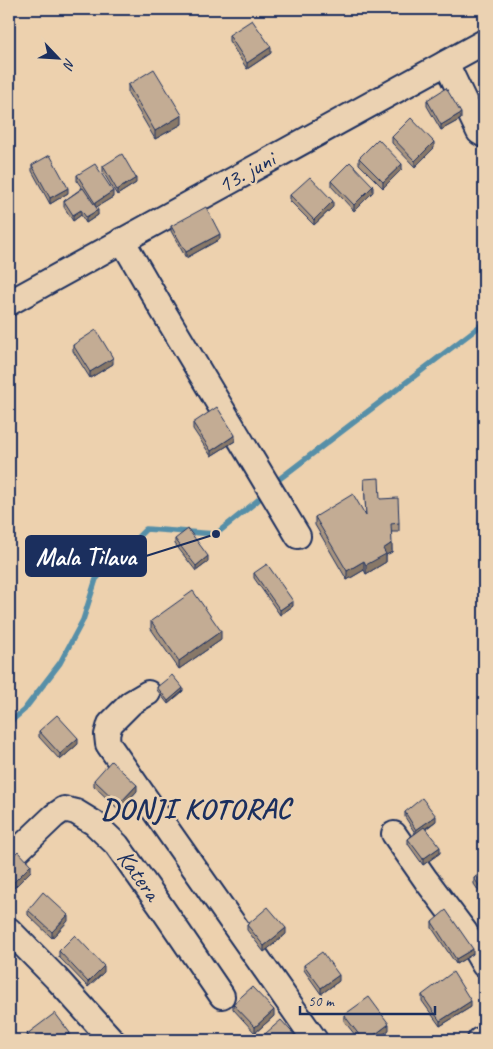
<svg xmlns="http://www.w3.org/2000/svg" width="493" height="1049" font-family="Caveat,sans-serif">
<style>
.lines{fill:none;stroke-linecap:round;stroke-linejoin:round}
.stream{stroke:#578fa8;stroke-width:5.5}
.minor-casing{stroke:#1b2f5e;stroke-width:28}
.minor{stroke:#ebd2b2;stroke-width:24}
.wall{fill:#a8947f;stroke:#1b2f5e}
.shaded-wall{fill:#887868;stroke:#1b2f5e}
.building{fill:#c3ac94;stroke:#1b2f5e}
.labels{text-anchor:middle;stroke-width:5;stroke-linejoin:round;paint-order:stroke}
.street-label{font-size:24px;fill:#1b2f5e;stroke:#ebd2b2}
.district-label{font-size:29px;font-weight:bold;letter-spacing:1px;fill:#1b2f5e;stroke:#ebd2b2}
.leader{fill:none;stroke:#1b2f5e;stroke-width:2}
.callout-dot{fill:#1b2f5e;stroke:#ebd2b2;stroke-width:2}
.callout{fill:#1b2f5e;stroke:#1b2f5e;stroke-width:2}
.callout-label{font-size:25px;text-anchor:middle;font-weight:bold;fill:#fff}
</style>
<rect width="100%" height="100%" fill="#edd1ae"/>
<filter id="ink" filterUnits="userSpaceOnUse"><feTurbulence type="fractalNoise" baseFrequency=".02" numOctaves="2"/><feDisplacementMap in="SourceGraphic" scale="10" xChannelSelector="R" yChannelSelector="G"/><feConvolveMatrix kernelMatrix="1 2 1 2 8 2 1 2 1" color-interpolation-filters="sRGB"/></filter>
<g filter="url(#ink)">
<g class="lines">
<g class="stream">
<path d="M273 485 278 480 484 323"/>
<path d="M9 723 24 710 60 663 83 620 96 579 146 529 216 534 257 501 265 493"/>
</g>
<g class="minor-casing">
<g id="minor">
<path d="M446 63 479 132 484 135"/>
<path d="M122 240 159 304 298 536"/>
<path d="M9 303 484 42"/>
<path d="M148 693 131 703 110 724 107 735 108 744 171 835 315 1040"/>
<path d="M394 834 426 880 465 932 484 965"/>
<path d="M9 859 54 816 64 809 76 812 94 823 117 845 162 908 222 996"/>
<path d="M9 930 56 978 112 1040"/>
<path d="M480 1040 484 1039"/>
</g>
</g>
<use href="#minor" class="minor"/>
</g>
<g class="wall">
<path d="M229 35 271 53 247 69 229 41Z"/>
<path d="M128 85 182 124 155 139 128 93Z"/>
<path d="M427 100 461 119 441 130 427 106Z"/>
<path d="M392 137 434 148 415 167 392 143Z"/>
<path d="M359 158 402 169 383 188 359 164Z"/>
<path d="M32 165 68 193 50 204 32 171Z"/>
<path d="M103 166 136 183 117 195 103 172Z"/>
<path d="M77 175 113 197 96 207 98 215 86 223 81 215 73 221 64 207V201L82 188 77 181Z"/>
<path d="M331 181 373 192 354 211 331 186Z"/>
<path d="M290 195 333 207 314 225 290 201Z"/>
<path d="M171 226 220 239 186 258 171 231Z"/>
<path d="M73 345 113 364 90 378 73 351Z"/>
<path d="M193 423 235 441 211 456 193 429Z"/>
<path d="M364 479 399 523V532H391L392 552 386 555V562L366 574 364 570 347 580 315 525V517L366 515Z"/>
<path d="M175 539 208 562 196 571 175 544Z"/>
<path d="M254 573 293 606 280 615 254 578Z"/>
<path d="M151 621 221 640 179 669 151 629Z"/>
<path d="M157 687 183 691 168 704 157 690Z"/>
<path d="M39 731 78 744 60 760 39 737Z"/>
<path d="M94 780 137 791 119 810 94 786Z"/>
<path d="M405 812 436 821 426 829 440 853 423 865 408 844V839L415 833 405 817Z"/>
<path d="M484 871V899L474 884V878Z"/>
<path d="M28 910 68 921 52 938 28 915Z"/>
<path d="M432 922 473 954 456 964 432 928Z"/>
<path d="M247 925 286 934 264 952 247 930Z"/>
<path d="M59 951 104 972 88 987 59 957Z"/>
<path d="M304 965 339 981 321 994 304 970Z"/>
<path d="M422 995 471 1007 440 1026 422 1001Z"/>
<path d="M233 1004 274 1016 255 1033 233 1009Z"/>
<path d="M344 1015 389 1030 376 1040H359L344 1021Z"/>
<path d="M27 1034 70 1038 68 1040H28Z"/>
</g>
<g class="shaded-wall">
<path d="M271 47V53L247 69V63Z"/>
<path d="M461 113V119L441 130V125Z"/>
<path d="M182 115V124L155 139V131Z"/>
<path d="M434 142V148L415 167V161Z"/>
<path d="M402 164V169L383 188V182Z"/>
<path d="M136 178V183L117 195V190Z"/>
<path d="M373 186V192L354 211V205Z"/>
<path d="M68 188V193L50 204V198Z"/>
<path d="M113 191V197L95 208V203Z"/>
<path d="M333 201V207L314 225V220Z"/>
<path d="M81 210V215L73 221V215Z"/>
<path d="M98 210V215L86 223V217Z"/>
<path d="M220 234V239L186 258V252Z"/>
<path d="M113 358V364L90 378V372Z"/>
<path d="M235 435V441L211 456V451Z"/>
<path d="M392 543V552L386 555V562L366 574V565L383 549Z"/>
<path d="M208 556V562L196 571V566Z"/>
<path d="M364 561V570L347 580V571Z"/>
<path d="M293 601V606L280 615V610Z"/>
<path d="M221 631V640L179 669V661Z"/>
<path d="M183 688V691L168 704V701Z"/>
<path d="M78 738V744L60 760V754Z"/>
<path d="M137 785V791L119 810V804Z"/>
<path d="M436 816V821L416 835V830Z"/>
<path d="M440 847V853L423 865V859Z"/>
<path d="M31 865V871L9 893V887Z"/>
<path d="M68 915V921L52 938V932Z"/>
<path d="M286 928V934L264 952V946Z"/>
<path d="M473 949V954L456 964V959Z"/>
<path d="M104 966V972L88 987V982Z"/>
<path d="M339 975V981L321 994V988Z"/>
<path d="M471 1001V1007L440 1026V1021Z"/>
<path d="M274 1010V1016L255 1033V1027Z"/>
<path d="M389 1024V1030L376 1040H368Z"/>
<path d="M70 1033V1038L68 1040H60Z"/>
</g>
<g class="building">
<path d="M252 20 271 47 247 63 229 35Z"/>
<path d="M154 69 182 115 155 131 128 85Z"/>
<path d="M446 88 461 113 441 125 427 100Z"/>
<path d="M411 118 434 142 415 161 392 137Z"/>
<path d="M378 139 402 164 383 182 359 158Z"/>
<path d="M122 154 136 178 117 190 103 166Z"/>
<path d="M50 155 68 188 50 198 32 165Z"/>
<path d="M350 162 373 186 354 205 331 181Z"/>
<path d="M95 164 113 191 95 203 77 175Z"/>
<path d="M310 177 333 201 314 220 290 195Z"/>
<path d="M83 188 98 210 86 217 81 210 73 215 64 201Z"/>
<path d="M206 207 220 234 186 252 171 226Z"/>
<path d="M96 330 113 358 90 372 73 345Z"/>
<path d="M217 407 235 435 211 451 193 423Z"/>
<path d="M379 478 380 499 398 498 399 523 391 524 392 543 383 549 386 554 366 565 364 561 347 571 315 517 353 494 366 516 364 479Z"/>
<path d="M188 529 208 556 196 566 175 539Z"/>
<path d="M267 564 293 601 280 610 254 573Z"/>
<path d="M193 591 221 631 179 661 151 621Z"/>
<path d="M172 675 183 688 168 701 157 687Z"/>
<path d="M57 715 78 738 60 754 39 731Z"/>
<path d="M111 761 137 785 119 804 94 780Z"/>
<path d="M422 798 436 816 416 830 405 812Z"/>
<path d="M424 827 440 847 423 859 408 839Z"/>
<path d="M18 851 31 865 9 887V860Z"/>
<path d="M484 871V893L474 878Z"/>
<path d="M43 892 68 915 52 932 28 910Z"/>
<path d="M268 907 286 928 264 946 247 925Z"/>
<path d="M446 910 473 949 456 959 432 922Z"/>
<path d="M75 935 104 966 88 982 59 951Z"/>
<path d="M322 952 339 975 321 988 304 965Z"/>
<path d="M453 972 471 1001 440 1021 422 995Z"/>
<path d="M252 987 274 1010 255 1027 233 1004Z"/>
<path d="M369 997 389 1024 368 1040H363L344 1015Z"/>
<path d="M55 1013 70 1033 60 1040H32L27 1034Z"/>
<path d="M281 1020 299 1040H258Z"/>
</g>
</g>
<g class="labels">
<g class="street-label">
<text transform="translate(246 172) rotate(-29)" y="8">13. juni</text>
<text transform="translate(139 875) rotate(54)" y="8">Katera</text>
</g>
<g class="district-label">
<text x="196" y="818">DONJI KOTORAC</text>
</g>
</g>
<path class="leader" d="M216 534L146 556"/>
<circle class="callout-dot" cx="216" cy="534" r="5"/>
<rect class="callout" x="26" y="536" width="120" height="40" rx="5"/>
<g class="callout-label">
<text x="86" y="565">Mala Tilava</text>
</g>
<rect width="493" height="1049" fill="none" stroke="#ebd2b2" stroke-width="30"/>
<rect x="15" y="15" width="463" height="1019" fill="none" stroke="#1b2f5e" stroke-width="2" filter="url(#ink)"/>
<g transform="translate(58 58) rotate(115)" stroke="#ebd2b2" stroke-width="4" paint-order="stroke">
<path d="M0-4L9 19L0 12L-9 19Z" fill="#1b2f5e"/>
<text y="-8" font-size="14" font-weight="bold" text-anchor="middle" fill="#1b2f5e">N</text>
</g>
<path d="M300 1006v8h135v-8" fill="none" stroke="#1b2f5e" stroke-width="2.5"/>
<text x="308" y="1006" font-size="15" fill="#1b2f5e" stroke="#ebd2b2" stroke-width="4" paint-order="stroke">50 m</text>
</svg>
